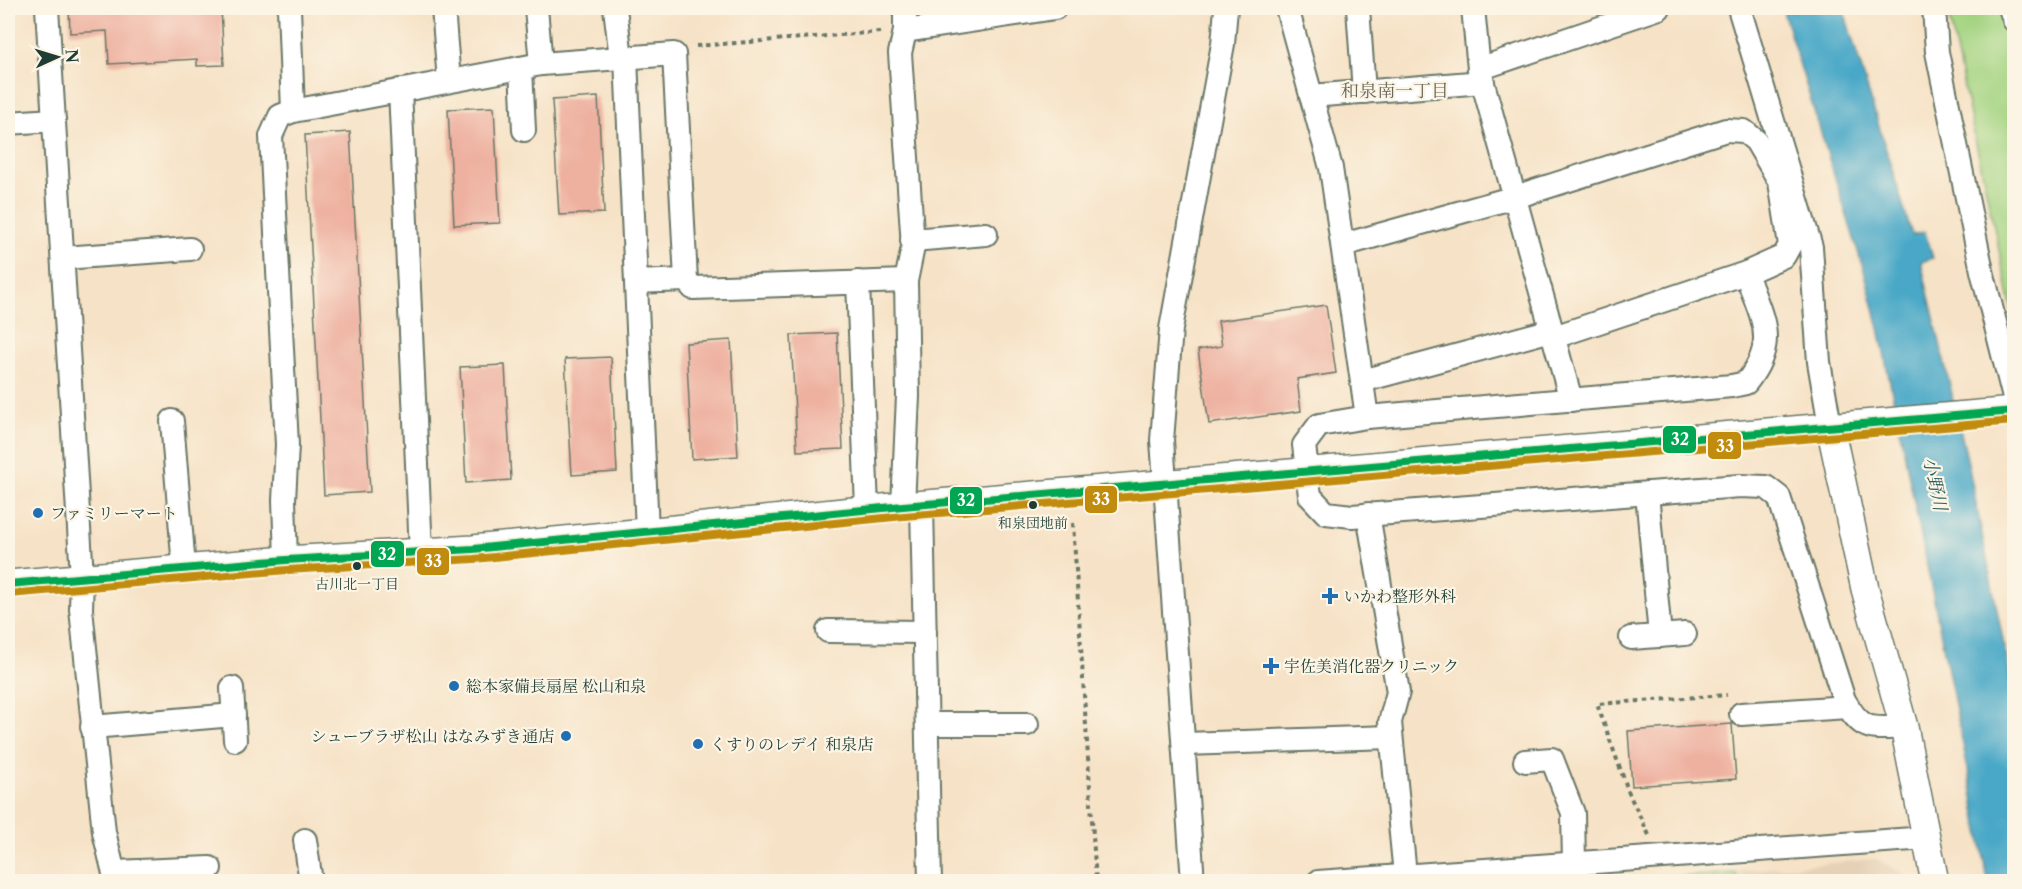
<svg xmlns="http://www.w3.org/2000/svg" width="2022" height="889" font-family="'Libre Caslon Text','Noto Serif JP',serif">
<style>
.built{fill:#e5d1b6}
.green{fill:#a4d482;stroke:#62885b;stroke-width:1.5}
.water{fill:#48a8c7;stroke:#34727e;stroke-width:1.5}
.building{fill:#eeb1a0}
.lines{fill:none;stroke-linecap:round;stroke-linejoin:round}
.minor-casing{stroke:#6a7767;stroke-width:26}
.tertiary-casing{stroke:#6a7767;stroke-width:30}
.path{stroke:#6a7767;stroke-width:4;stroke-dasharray:4.5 4.5;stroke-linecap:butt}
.minor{stroke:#fff;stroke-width:22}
.tertiary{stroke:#fff;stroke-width:27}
.bus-1-casing{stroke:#fcf5e5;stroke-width:12}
.bus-2-casing{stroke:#fcf5e5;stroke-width:12}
.bus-1{stroke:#00a651;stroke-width:8}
.bus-2{stroke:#c18c0d;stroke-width:8}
.bus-dot{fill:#1f3d34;stroke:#fcf5e5;stroke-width:2}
.poi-dot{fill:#1f6fb2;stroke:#fcf5e5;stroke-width:2}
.labels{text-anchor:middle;stroke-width:4.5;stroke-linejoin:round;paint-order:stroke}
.bus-label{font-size:14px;fill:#1f3d34;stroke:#fcf5e5}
.poi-label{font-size:16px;fill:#1f3d34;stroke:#fcf5e5;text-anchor:start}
.neighbourhood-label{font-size:18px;fill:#67665a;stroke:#fcf5e5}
.water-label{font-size:18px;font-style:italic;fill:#2b5d60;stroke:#fcf5e5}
.line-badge{stroke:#fcf5e5;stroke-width:2}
.badge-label{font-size:16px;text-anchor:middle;font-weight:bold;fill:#fff}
</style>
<rect width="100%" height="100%" fill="#fcf5e5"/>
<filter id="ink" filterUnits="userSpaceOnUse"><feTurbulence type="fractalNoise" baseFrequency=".0167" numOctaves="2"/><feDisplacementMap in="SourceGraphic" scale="12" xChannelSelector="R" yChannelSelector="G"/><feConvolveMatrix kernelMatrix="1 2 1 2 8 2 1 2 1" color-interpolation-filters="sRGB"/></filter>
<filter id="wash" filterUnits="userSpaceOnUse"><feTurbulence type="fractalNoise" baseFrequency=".008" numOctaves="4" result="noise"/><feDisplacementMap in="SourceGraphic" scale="24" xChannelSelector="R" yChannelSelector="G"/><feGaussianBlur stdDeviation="1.35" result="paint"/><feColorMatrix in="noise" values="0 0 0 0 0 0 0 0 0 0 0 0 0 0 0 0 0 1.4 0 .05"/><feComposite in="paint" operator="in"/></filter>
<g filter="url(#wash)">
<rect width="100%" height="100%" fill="#f6e2c6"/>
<path class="built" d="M1877 859 1906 875 1907 881 1617 882Z"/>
<g class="green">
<path d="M1947 8H2000L2014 53V320Z"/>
<path d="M1736 873 1737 881H1617Z"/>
</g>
<path class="water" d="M1782 8H1843L1912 235 1925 232 1933 258 1921 262 1968 463 2014 696V881H1988L1968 769 1879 328 1866 277Z"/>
<g id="blocks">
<g class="building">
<path d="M69 8H221L224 65 197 66V59L109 64 107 31 70 33Z"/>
<path d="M598 97 604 213 559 215 552 100Z"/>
<path d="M494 107 500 223 454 225 448 109Z"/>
<path d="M350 132 370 492 324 495 305 135Z"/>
<path d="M1326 305 1336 373 1297 379 1301 411 1209 424 1198 350 1222 346 1218 321Z"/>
<path d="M837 333 843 449 797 451 791 335Z"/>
<path d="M731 340 738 456 692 459 686 343Z"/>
<path d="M611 357 617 472 572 475 565 359Z"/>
<path d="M505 365 511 480 466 483 460 367Z"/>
<path d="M1732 724 1736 779 1632 786 1628 731Z"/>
</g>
</g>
</g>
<g filter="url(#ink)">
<use href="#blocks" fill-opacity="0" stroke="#6a7767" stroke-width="1.5"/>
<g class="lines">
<g class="minor-casing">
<g id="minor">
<path d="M47 8 82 577 81 609 104 832 116 882"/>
<path d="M289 8 293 111"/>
<path d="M443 8 449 81"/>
<path d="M536 8 541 64"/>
<path d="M615 8 621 58"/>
<path d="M1287 8 1331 168 1367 417"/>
<path d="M1358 8 1364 92"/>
<path d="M1473 8 1479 69 1571 400"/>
<path d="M1739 8 1811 247 1819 362 1830 426"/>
<path d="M1934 8 1937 52 1982 271 2014 398"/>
<path d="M2010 8 2014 20"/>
<path d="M905 31 1055 8"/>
<path d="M626 58 647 531"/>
<path d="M521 68 524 130"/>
<path d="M1479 69 1659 8"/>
<path d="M400 90 421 552"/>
<path d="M1311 96 1483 82"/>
<path d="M8 123 54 120"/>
<path d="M1790 178 1780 182 1790 245 1784 256 1746 273C1761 319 1780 340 1746 383L1732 386 1367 417 1319 425 1304 445 1310 496 1326 513 1352 516 1740 486 1766 487 1779 497 1844 700C1862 732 1871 729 1904 727"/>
<path d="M912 240 986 234"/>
<path d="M1343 245 1515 197 1726 130 1744 131 1756 141 1780 182"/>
<path d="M63 258 190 249"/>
<path d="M636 282 686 280"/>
<path d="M858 282 867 509"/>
<path d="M1554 337 1746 273"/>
<path d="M1362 381 1552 330"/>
<path d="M172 421 184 568"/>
<path d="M1647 493 1660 636"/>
<path d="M922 505 930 882"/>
<path d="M903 506 908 396 906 281 913 247 900 53 905 31V8"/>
<path d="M1368 514 1398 692 1390 722 1405 875"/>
<path d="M286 560 284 500 287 445 271 136 280 116 293 111 541 64 674 54 686 280 693 288 906 281"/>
<path d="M828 631 925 632"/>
<path d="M1631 638 1685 634"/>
<path d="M232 688 235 740"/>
<path d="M1741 714 1848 707"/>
<path d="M927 724H1027"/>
<path d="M92 727 234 715"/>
<path d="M1185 744 1391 737"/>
<path d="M1525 761 1552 759 1573 813 1574 863"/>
<path d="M305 840 311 882"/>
<path d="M115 872 210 868"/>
<path d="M1193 882 1162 440 1171 329 1223 44 1226 8"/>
<path d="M1318 882 1926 838"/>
</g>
</g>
<g class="tertiary-casing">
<g id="tertiary">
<path d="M1830 426 1865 589 1904 727 1935 882"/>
<path d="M8 584 286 560 473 549 903 506 2014 411"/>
</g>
</g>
<g class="path">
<path d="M696 46 880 32"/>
<path d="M1073 523 1096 882"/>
<path d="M1649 835 1630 796 1597 704 1727 695"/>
</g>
<use href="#minor" class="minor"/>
<use href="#tertiary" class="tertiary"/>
<g class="bus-1-casing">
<path id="bus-1" d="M8 584 286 560 473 549 903 506 2014 411"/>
</g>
<g class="bus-2-casing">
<path id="bus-2" d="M9 594 287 570 474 559 904 516 2014 421"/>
</g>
<use href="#bus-1" class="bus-1"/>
<use href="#bus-2" class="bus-2"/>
</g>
</g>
<g class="bus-dot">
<circle cx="1033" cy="505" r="5"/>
<circle cx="357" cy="566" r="5"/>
</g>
<g class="poi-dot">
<circle cx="38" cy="513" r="6"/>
<path d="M1327 587h6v6h6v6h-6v6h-6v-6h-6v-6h6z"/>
<path d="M1268 657h6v6h6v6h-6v6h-6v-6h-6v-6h6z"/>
<circle cx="454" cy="686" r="6"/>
<circle cx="566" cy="736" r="6"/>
<circle cx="698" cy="744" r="6"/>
</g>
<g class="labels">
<g class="bus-label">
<text x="1033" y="528">和泉団地前</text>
<text x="357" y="589">古川北一丁目</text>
</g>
<g class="poi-label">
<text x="50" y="519">ファミリーマート</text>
<text x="1344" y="602">いかわ整形外科</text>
<text x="1284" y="672">宇佐美消化器クリニック</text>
<text x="466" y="692">総本家備長扇屋 松山和泉</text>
<text x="554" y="742" text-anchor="end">シューブラザ松山 はなみずき通店</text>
<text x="710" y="750">くすりのレデイ 和泉店</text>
</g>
<g class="neighbourhood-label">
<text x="1395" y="97">和泉南一丁目</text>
</g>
<g class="water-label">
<text transform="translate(1935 484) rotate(78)" y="6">小野川</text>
</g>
</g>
<g class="line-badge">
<rect x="1662" y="425" width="35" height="29" rx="6" fill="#00a651"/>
<rect x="1707" y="431" width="35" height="29" rx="6" fill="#c18c0d"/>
<rect x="1084" y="485" width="34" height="29" rx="6" fill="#c18c0d"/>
<rect x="949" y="486" width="34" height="29" rx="6" fill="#00a651"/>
<rect x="370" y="540" width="35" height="28" rx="6" fill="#00a651"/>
<rect x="416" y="547" width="34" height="29" rx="6" fill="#c18c0d"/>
</g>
<g class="badge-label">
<text x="1680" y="445">32</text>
<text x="1725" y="452">33</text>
<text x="1101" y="505">33</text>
<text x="966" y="506">32</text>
<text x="387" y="560">32</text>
<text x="433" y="567">33</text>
</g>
<rect width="2022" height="889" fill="none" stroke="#fcf5e5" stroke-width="30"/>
<g transform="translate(57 57) rotate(86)" stroke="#fcf5e5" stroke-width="4.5" paint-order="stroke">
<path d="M0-4.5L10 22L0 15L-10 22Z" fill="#1f3d34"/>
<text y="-9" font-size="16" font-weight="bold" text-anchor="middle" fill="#1f3d34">N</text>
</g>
</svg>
